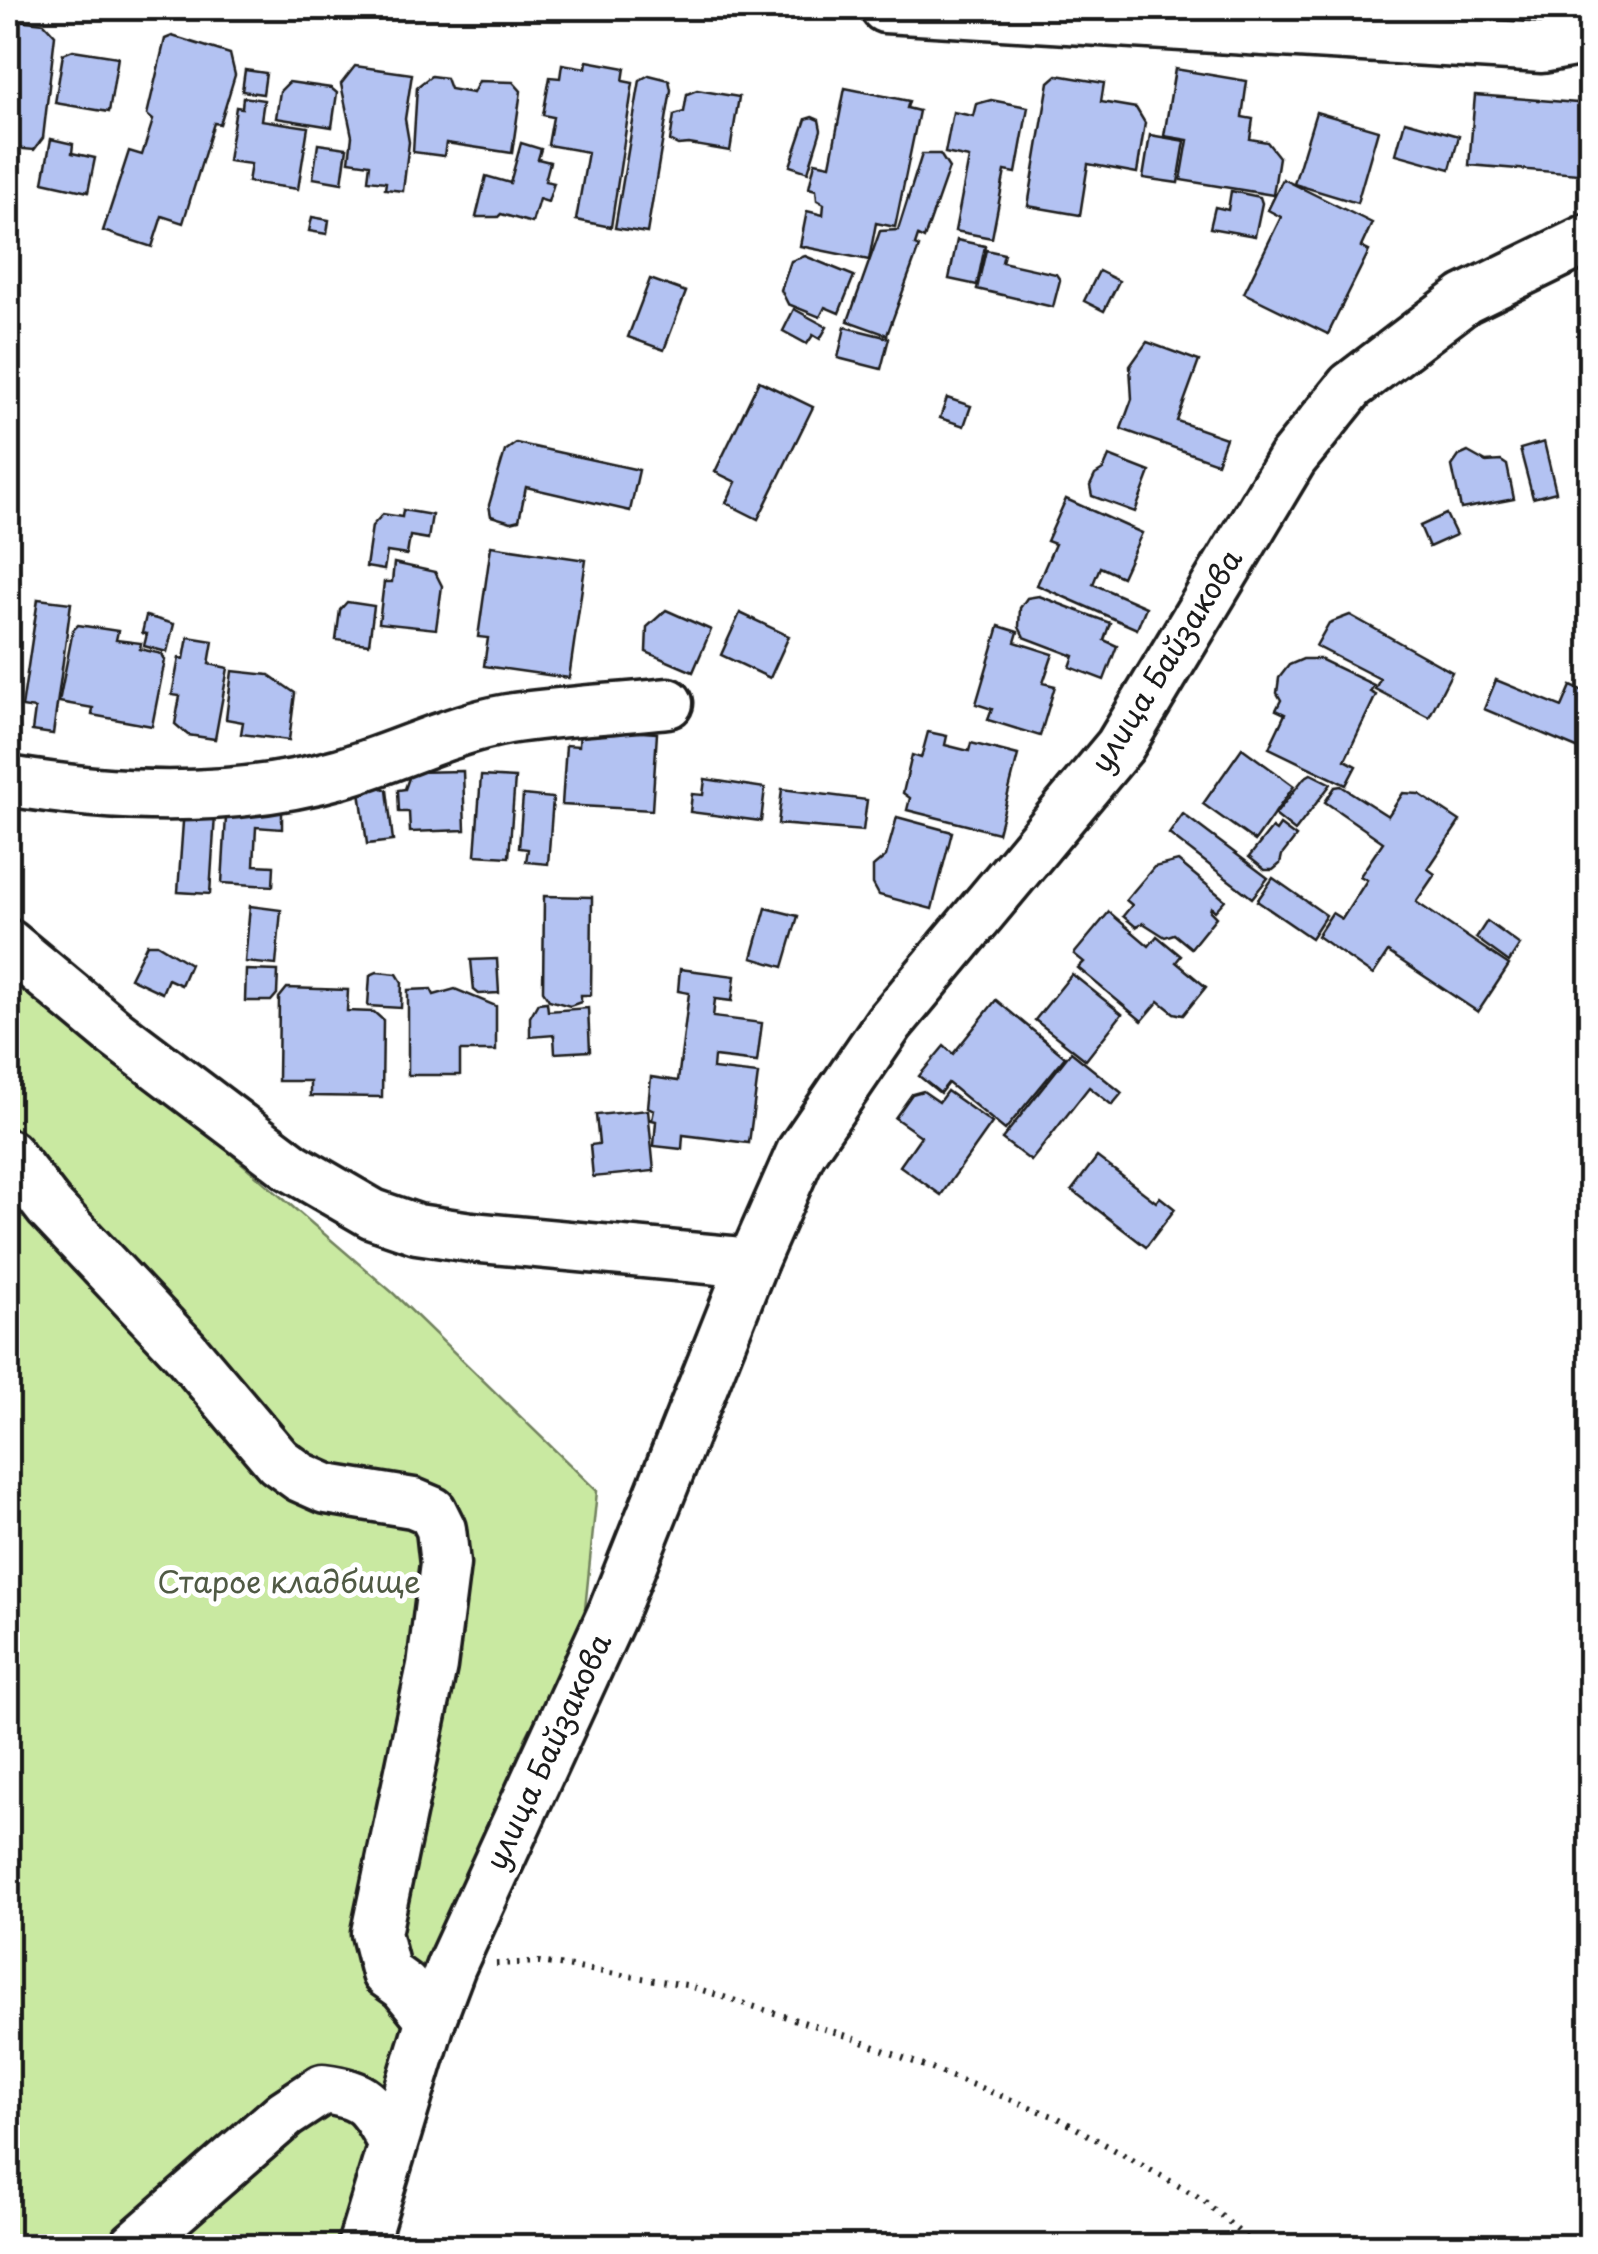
<svg xmlns="http://www.w3.org/2000/svg" width="1598" height="2254" font-family="'Playpen Sans',sans-serif">
<style>
.green{fill:#c9e9a1;stroke:#72825e;stroke-width:2.5}
.building{fill:#b3c2f2;stroke:#1c1c1c;stroke-width:2.5}
.lines{fill:none;stroke-linecap:round;stroke-linejoin:round}
.minor-casing{stroke:#1c1c1c;stroke-width:55}
.path{stroke:#1c1c1c;stroke-width:6;stroke-dasharray:2.5 8;stroke-linecap:butt}
.minor{stroke:#fff;stroke-width:48}
.labels{text-anchor:middle;stroke-width:10;stroke-linejoin:round;paint-order:stroke}
.street-label{font-size:30px;fill:#1c1c1c;stroke:#fff}
.park-label{font-size:30px;fill:#505a44;stroke:#fff}
</style>
<rect width="100%" height="100%" fill="#fff"/>
<filter id="ink" filterUnits="userSpaceOnUse"><feTurbulence type="fractalNoise" baseFrequency=".01" numOctaves="2"/><feDisplacementMap in="SourceGraphic" scale="20" xChannelSelector="R" yChannelSelector="G"/><feConvolveMatrix kernelMatrix="1 2 1 2 8 2 1 2 1" color-interpolation-filters="sRGB"/></filter>
<g filter="url(#ink)">
<path class="green" d="M8 973 40 990 393 1293 597 1491 583 1629 526 1737 445 1929 340 2246H8Z"/>
<g class="building">
<path d="M8 19 44 23 55 35 43 138 34 150 13 148 11 164H8Z"/>
<path d="M172 36 230 54 235 75 220 124 214 123 183 223 162 216 152 247 103 231 129 151 142 155 153 120 147 115 165 39Z"/>
<path d="M73 50 118 57 109 112 55 103 63 54Z"/>
<path d="M587 61 625 68 623 81 633 83 611 227 576 220 588 152 548 145 553 117 543 115 550 77 560 78 562 64 586 68Z"/>
<path d="M355 66 412 74 405 119 409 142 403 191 385 189 386 182 368 180 370 164 349 161 352 136 341 84Z"/>
<path d="M1175 69 1247 81 1242 117 1253 119 1250 139 1267 142 1279 157 1273 195 1181 180 1188 140 1164 136Z"/>
<path d="M245 70 266 73 263 94 242 91Z"/>
<path d="M649 75 669 80 671 90 647 233 615 228 640 80Z"/>
<path d="M1057 75 1104 83 1101 102 1136 108 1145 123 1137 173 1088 164 1080 215 1028 206 1049 82Z"/>
<path d="M431 76 446 78 450 89 473 93 479 81 513 82 521 91 512 153 446 143 444 156 413 152 417 87Z"/>
<path d="M289 82 331 88 337 93 332 127 276 118 280 91Z"/>
<path d="M845 88 909 101 907 108 919 111 895 227 876 223 869 260 800 246 807 211 823 215 824 204 817 200 816 190 809 188 815 162 830 165Z"/>
<path d="M697 90 739 97 730 151 689 144 678 145 670 141 674 115 684 112 687 94Z"/>
<path d="M1475 95 1590 104V175L1469 165Z"/>
<path d="M243 97 264 100 261 120 308 127 298 189 248 182 251 164 228 161 236 107 242 108Z"/>
<path d="M991 100 1028 107 1016 173 1005 171 992 238 955 231 969 158 945 153 953 112 973 116 976 104Z"/>
<path d="M1316 112 1378 130 1357 203 1294 184Z"/>
<path d="M812 117 819 120 821 130 808 172 790 166 806 119Z"/>
<path d="M1405 121 1459 136 1450 169 1396 154Z"/>
<path d="M1150 135 1185 141 1178 183 1143 178Z"/>
<path d="M51 139 73 144 72 153 95 158 88 192 43 182Z"/>
<path d="M521 143 541 149 538 159 550 162 545 181 554 183 548 202 539 199 532 223 501 214 498 217H476L486 176 510 183Z"/>
<path d="M318 144 347 148 342 183 313 178Z"/>
<path d="M922 154H940L949 168 924 239 918 236 915 245 919 247 887 335 848 321 880 231 898 230Z"/>
<path d="M1283 179 1372 223 1361 247 1369 251 1328 334 1244 293 1281 217 1268 210Z"/>
<path d="M1231 191 1260 197 1262 203 1255 236 1210 228 1215 207 1228 210Z"/>
<path d="M312 217 329 220 327 234 309 231Z"/>
<path d="M957 240 985 246 977 285 949 279Z"/>
<path d="M986 250 1004 254 1002 262 1056 274 1060 280 1053 307 977 289Z"/>
<path d="M805 256 854 276 839 313 825 307 820 317 788 304 781 290 791 261Z"/>
<path d="M1099 271 1119 281 1104 311 1084 301Z"/>
<path d="M650 279 686 292 664 350 628 337Z"/>
<path d="M794 309 827 327 820 339 813 335 807 344 783 331Z"/>
<path d="M845 327 889 338 881 369 838 358Z"/>
<path d="M1147 342 1199 361 1177 421 1226 438 1217 463 1121 429 1132 399 1130 366Z"/>
<path d="M759 381 813 407 758 519 726 503 736 482 715 472Z"/>
<path d="M947 398 971 406 964 426 940 418Z"/>
<path d="M1544 442 1556 492 1533 498 1520 449Z"/>
<path d="M516 443 639 470 630 511 526 487 519 520 511 522 491 516 489 505 505 451Z"/>
<path d="M1468 452 1486 462 1501 461 1507 465 1514 499 1461 509 1452 466 1459 456Z"/>
<path d="M1109 456 1150 472 1135 512 1092 496 1090 486 1095 475 1103 470Z"/>
<path d="M1066 499 1142 533 1122 577 1100 567 1093 584 1146 607 1137 629 1037 585 1055 544 1047 541Z"/>
<path d="M403 510 432 515 428 539 410 536 407 555 387 552 384 570 366 567 372 526 383 514 402 517Z"/>
<path d="M1446 514 1456 535 1429 547 1420 526Z"/>
<path d="M491 546 586 560 569 678 484 666 488 638 478 637Z"/>
<path d="M394 563 435 572 442 586 436 629 379 623 384 582H392Z"/>
<path d="M1039 596 1110 623 1104 640 1117 646 1104 680 1070 667 1074 656 1024 637 1019 627 1020 608 1027 598Z"/>
<path d="M38 599 71 603 53 734 32 731 35 709 22 707Z"/>
<path d="M347 602 374 606 369 644 336 640 340 610Z"/>
<path d="M666 610 711 630 693 672 646 652 647 627Z"/>
<path d="M740 613 789 636 770 678 721 655Z"/>
<path d="M1350 615 1452 672 1429 717 1375 689 1380 679 1316 646 1329 623Z"/>
<path d="M146 616 174 624 167 652 144 646 147 634 142 633Z"/>
<path d="M78 625 118 631 116 640 141 643 140 649 162 654 165 660 152 726 92 715 93 708 59 702 73 630Z"/>
<path d="M999 626 1018 632 1015 642 1053 654 1043 683 1055 686 1040 736 988 720 992 709 976 704Z"/>
<path d="M188 637 213 641 209 664 228 668 215 739 188 735 175 724 180 696 172 695 179 658 184 659Z"/>
<path d="M1303 659H1320L1374 685 1370 692 1376 695 1345 760 1356 766 1346 785 1269 748 1285 714 1276 710 1281 700 1277 693 1279 678 1289 665Z"/>
<path d="M232 671 269 675 295 693 289 740 241 734 243 722 226 719Z"/>
<path d="M1496 680 1562 707 1571 686 1590 694V737L1584 751 1484 709Z"/>
<path d="M580 728 657 733 652 810 562 805 566 745 579 746Z"/>
<path d="M928 732 947 736 945 745 969 751 971 743 1018 755 998 833 907 810 910 798 903 793 912 755 921 758Z"/>
<path d="M1242 748 1294 786 1255 841 1203 804Z"/>
<path d="M463 771 465 830 410 832 409 812H399L398 790 405 789 411 772Z"/>
<path d="M1311 774 1331 784 1295 831 1275 815 1304 778Z"/>
<path d="M481 776 515 778 509 857 475 855Z"/>
<path d="M705 779 765 788 761 821 690 812 692 794 703 795Z"/>
<path d="M375 785 387 790 393 841 367 844 360 791Z"/>
<path d="M1341 786 1388 816 1403 793 1419 794 1460 821 1428 869 1435 874 1416 902 1509 965 1478 1012 1388 952 1373 975 1317 936 1332 913 1342 919 1367 880 1360 876 1383 842 1325 802 1335 787Z"/>
<path d="M782 789 867 800 863 831 778 824Z"/>
<path d="M523 795 553 798 548 864 526 862 528 849 519 848Z"/>
<path d="M231 808 282 811V829L256 827 254 865 274 866 273 886 222 883 226 817Z"/>
<path d="M189 813 215 815 210 894 178 892 183 822Z"/>
<path d="M1183 814 1268 878 1252 898 1169 834Z"/>
<path d="M897 817 952 832 932 909 879 895 873 884V867L886 856Z"/>
<path d="M1280 825 1296 837 1282 855 1280 864 1273 870H1265L1249 857 1272 828 1276 831Z"/>
<path d="M1178 861 1225 900 1215 911 1211 907 1210 911 1216 917 1191 948 1174 934 1165 937 1143 923 1136 927 1123 916 1132 905 1126 900 1154 867Z"/>
<path d="M1273 878 1326 915 1311 938 1257 901Z"/>
<path d="M544 896 592 897 591 995H581V1002L570 1006 549 1000 543 991Z"/>
<path d="M250 906 281 910 276 965 245 962Z"/>
<path d="M766 908 798 916 783 967 752 958Z"/>
<path d="M1109 912 1149 946 1157 936 1181 956 1176 962 1206 987 1183 1015 1174 1013 1159 1001 1142 1021 1078 968 1084 962 1074 954Z"/>
<path d="M1487 921 1520 945 1509 962 1476 938Z"/>
<path d="M147 944H157L190 964 181 985 168 979 162 993 130 978Z"/>
<path d="M497 959 499 993 479 994 474 990 471 960Z"/>
<path d="M680 969 735 976 732 1001 715 999 713 1017 762 1023 757 1062 714 1057 713 1069 758 1074 749 1143 683 1135 682 1149 654 1146 656 1121 652 1120 654 1110 648 1107 651 1077 678 1081 689 993 678 991Z"/>
<path d="M246 970 278 971 277 994 271 1001H245Z"/>
<path d="M377 972 397 974 402 982 401 1008 368 1006 370 975Z"/>
<path d="M1072 974 1122 1014 1086 1060 1035 1020Z"/>
<path d="M287 988 348 990 347 1011 374 1012 383 1020 382 1097 310 1096V1081H278L279 998Z"/>
<path d="M431 989 434 995 455 989 496 1006V1051H460V1075H408V990Z"/>
<path d="M996 1000 1065 1057 1005 1130 948 1083 940 1093 919 1076 944 1046 953 1054Z"/>
<path d="M547 1002 548 1011 588 1008 590 1051 555 1053 554 1035 530 1037V1017L538 1003Z"/>
<path d="M1071 1052 1122 1093 1112 1105 1089 1087 1031 1161 1002 1139Z"/>
<path d="M923 1091 939 1102 947 1091 992 1123 941 1195 900 1166 921 1136 895 1118 912 1094Z"/>
<path d="M648 1110 654 1171 593 1177 590 1145 599 1144 596 1115Z"/>
<path d="M1097 1157 1156 1202 1160 1197 1175 1209 1146 1247 1072 1190Z"/>
</g>
<g class="lines">
<g class="minor-casing">
<g id="minor">
<path d="M885 8 1542 48 1590 39"/>
<path d="M8 781C116 799 235 803 341 773 398 757 450 729 508 719 561 711 615 709 668 703"/>
<path d="M8 944 115 1033 292 1167 373 1214 417 1229 471 1237 752 1263"/>
<path d="M8 1154 50 1208 184 1350 278 1461 300 1477 327 1489 413 1503 432 1511 441 1529 445 1564 432 1666 376 1933 386 1973 404 1986 431 2019"/>
<path d="M134 2246 285 2114 323 2089C368 2095 371 2105 392 2142"/>
<path d="M362 2246 431 2019 451 1966 613 1612 752 1263 801 1152 889 1023 1120 746 1292 459 1351 386 1465 299 1590 238"/>
</g>
</g>
<path class="path" d="M496 1964 540 1962 686 1985 847 2036 1058 2118 1202 2199 1255 2246"/>
<use href="#minor" class="minor"/>
</g>
</g>
<g class="labels">
<g class="street-label">
<text transform="translate(1167 661) rotate(-58)" y="10">улица Байзакова</text>
<text transform="translate(549 1752) rotate(-65)" y="10">улица Байзакова</text>
</g>
<g class="park-label">
<text x="289" y="1593">Старое кладбище</text>
</g>
</g>
<rect width="1598" height="2254" fill="none" stroke="#fff" stroke-width="40"/>
<rect x="20" y="20" width="1558" height="2214" fill="none" stroke="#1c1c1c" stroke-width="4" filter="url(#ink)"/>
</svg>
